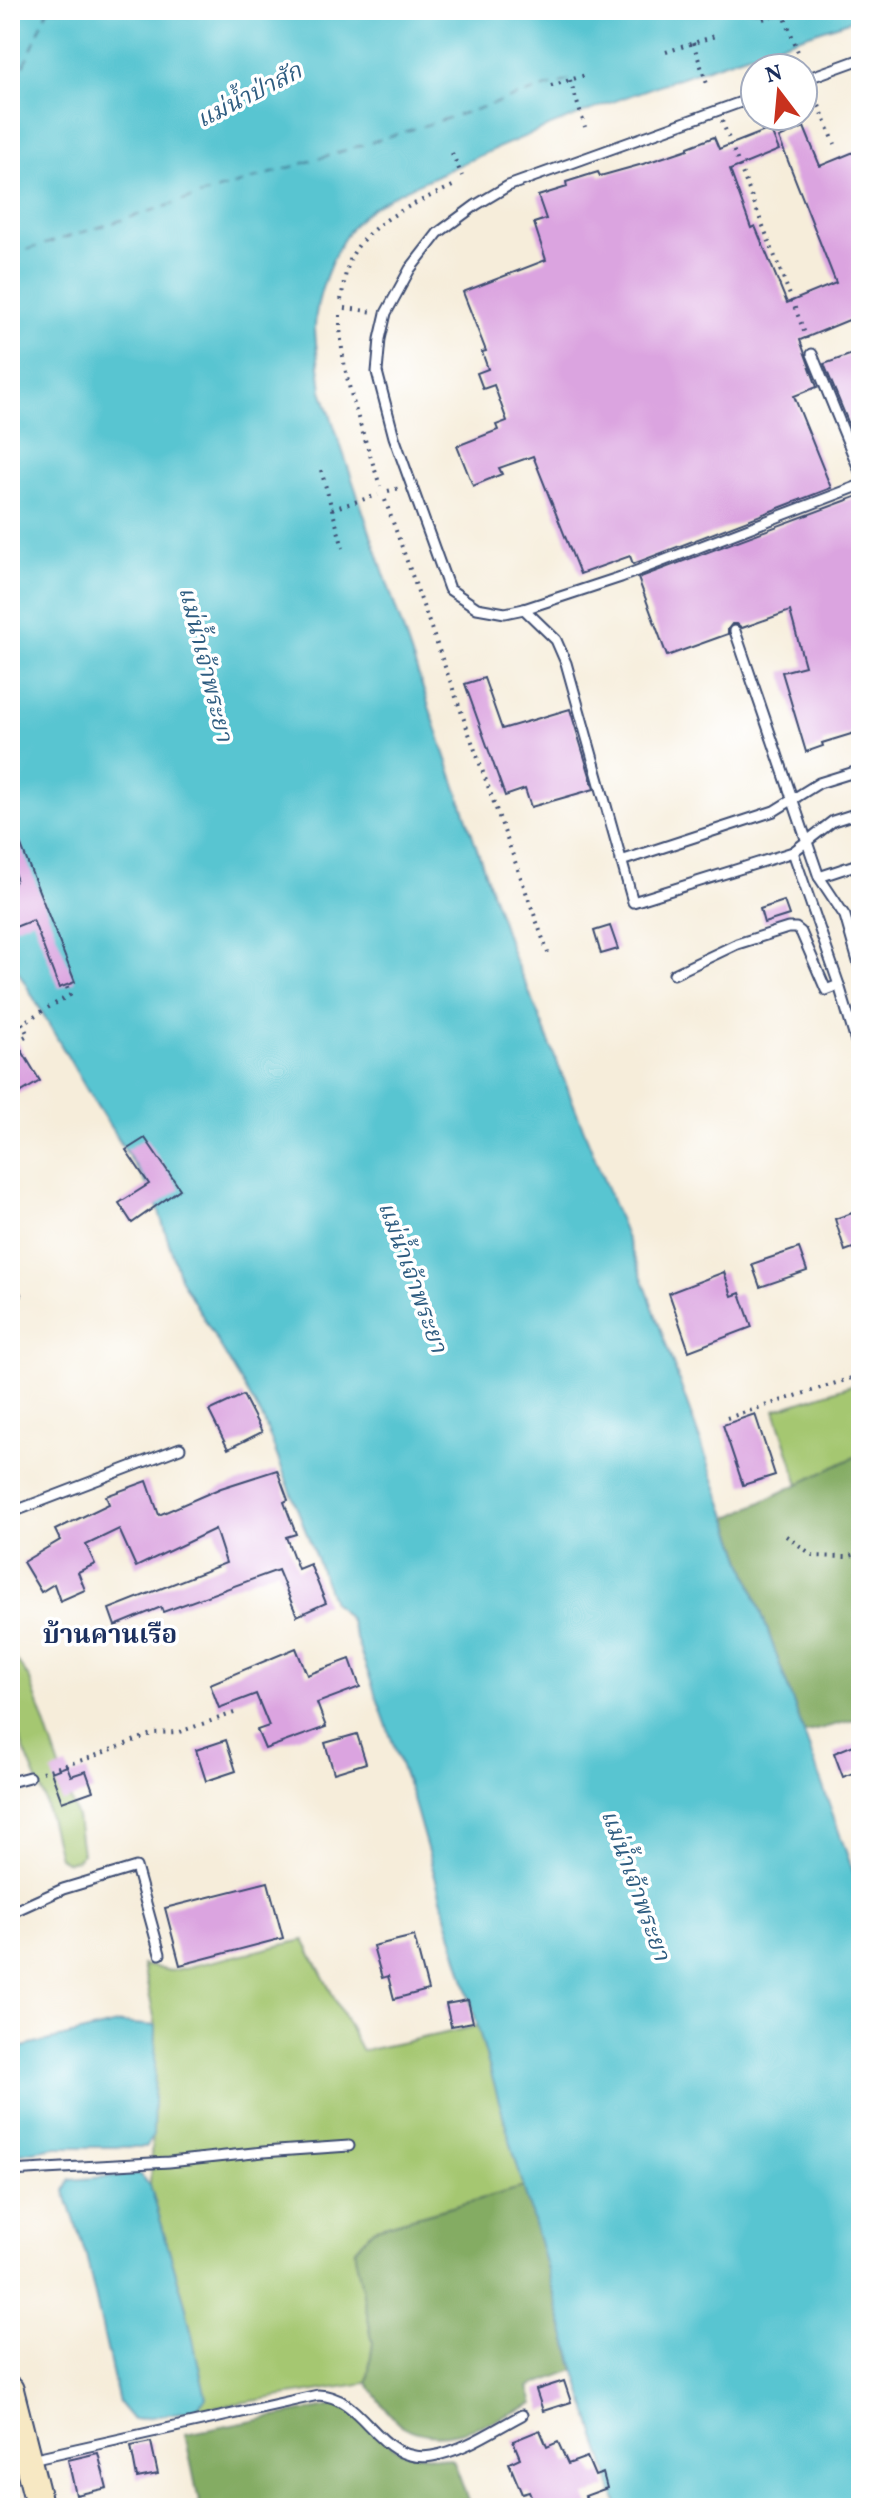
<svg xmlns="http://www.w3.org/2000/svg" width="871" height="2518" font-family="Vollkorn,'Noto Serif Thai',serif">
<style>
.green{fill:#a5c771;stroke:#607b68;stroke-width:2}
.forest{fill:#84ac63;stroke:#506e60;stroke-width:2}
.water{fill:#59c5d1;stroke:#3a7a98;stroke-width:2}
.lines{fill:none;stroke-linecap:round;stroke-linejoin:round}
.ferry{stroke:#2e5c80;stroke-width:2;stroke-dasharray:10 8;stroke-linecap:butt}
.building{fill:#dba4e0}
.lane-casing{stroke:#3c4c71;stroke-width:13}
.secondary-casing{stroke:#3c4c71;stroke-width:30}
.path{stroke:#3c4c71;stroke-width:4;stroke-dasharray:2 6;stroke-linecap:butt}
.lane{stroke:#fff;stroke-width:9}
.secondary{stroke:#f7e8c3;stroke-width:26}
.labels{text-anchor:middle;stroke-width:7;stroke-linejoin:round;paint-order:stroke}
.water-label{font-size:24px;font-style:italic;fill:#2e5c80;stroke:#fff}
.quarter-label{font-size:26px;font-weight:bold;fill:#1b2f5e;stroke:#fff}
</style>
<rect width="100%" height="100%" fill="#fff"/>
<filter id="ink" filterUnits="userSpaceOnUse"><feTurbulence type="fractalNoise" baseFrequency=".0125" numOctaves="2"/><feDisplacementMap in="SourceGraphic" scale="16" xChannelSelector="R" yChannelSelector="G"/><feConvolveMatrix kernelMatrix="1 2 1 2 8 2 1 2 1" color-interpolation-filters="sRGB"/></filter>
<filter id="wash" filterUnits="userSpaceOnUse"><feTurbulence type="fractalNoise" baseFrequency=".006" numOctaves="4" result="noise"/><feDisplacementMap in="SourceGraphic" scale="32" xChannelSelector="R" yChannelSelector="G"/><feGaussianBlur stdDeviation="1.8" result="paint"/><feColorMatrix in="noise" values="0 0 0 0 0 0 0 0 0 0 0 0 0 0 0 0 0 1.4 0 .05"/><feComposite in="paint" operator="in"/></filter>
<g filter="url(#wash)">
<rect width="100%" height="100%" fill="#f6edda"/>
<g class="green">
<path d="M861 1382V1454L799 1484 775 1410Z"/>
<path d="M10 1651 30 1680 77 1818 82 1853 77 1860 67 1862 59 1857 44 1797 10 1716Z"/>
<path d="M304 1940 362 2051 478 2026 524 2187 373 2229 355 2250 373 2343 367 2383 194 2410 205 2398 185 2304 150 2185 156 2026 143 1965 171 1971Z"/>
</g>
<g class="forest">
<path d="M861 1454V1718L804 1733 728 1518Z"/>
<path d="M524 2187 575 2370 529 2387 534 2404C495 2419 443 2450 403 2426 391 2419 376 2395 367 2383L373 2343 354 2250 373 2229Z"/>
<path d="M343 2404 400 2451 453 2460 471 2508H194L199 2502 185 2434Z"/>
</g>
<g class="water">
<path d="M10 10H861V17C720 63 579 109 444 172 415 186 370 201 351 228 333 252 314 300 315 330 316 350 320 370 322 390L515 961 533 1001 645 1285 861 1894V2508H618L579 2382 414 1803 349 1619 333 1602 263 1419 180 1278 154 1196 87 1090 10 957Z"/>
<path d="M121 2023 156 2026 153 2136 145 2147H56L10 2155V2050Z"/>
<path d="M139 2174 150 2185 185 2304 206 2398 194 2410 133 2420 119 2403 86 2255 65 2191 70 2180Z"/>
</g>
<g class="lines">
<g class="ferry">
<path d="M781 10 783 12"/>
<path d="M10 99 48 10"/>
<path d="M10 255 570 80"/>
</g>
</g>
<g id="blocks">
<g class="building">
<path d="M804 127 820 166 861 149V315L800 340 817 387 794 396 831 488 633 564 630 556 580 574 533 456 499 468 502 474 473 486 457 446 498 430 496 425 507 421 494 385 483 389 477 373 488 369 482 352 486 351 463 292 546 260 534 223 546 219 538 196 567 187 566 182 598 172 600 176 643 164 688 149V147L714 137 719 149 770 129 779 150 730 170 751 228 755 226 787 303 836 283 779 138Z"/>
<path d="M861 351V451H860L824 364Z"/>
<path d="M861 495V731L822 743 823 746 806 752 782 672 805 666 790 611 742 628 737 624H732L728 629V634L667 656 638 578Z"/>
<path d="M484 678 502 729 570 709 594 789 531 807 525 789 505 796 465 684Z"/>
<path d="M10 818 75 982 59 988 33 920 10 929V893L16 878 10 862Z"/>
<path d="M784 901 789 915 764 923 760 909Z"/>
<path d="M610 926 618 949 601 954 594 931Z"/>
<path d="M10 1031 40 1081 18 1094 10 1080Z"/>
<path d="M145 1138 180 1189 132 1223 119 1203 149 1184 126 1150Z"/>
<path d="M861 1210V1245L845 1251 835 1219Z"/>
<path d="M799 1248 807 1271 760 1287 752 1264Z"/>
<path d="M724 1272 732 1296 740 1293 752 1327 689 1351 669 1293Z"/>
<path d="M243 1395 262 1432 228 1449 209 1411Z"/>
<path d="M755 1414 775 1475 743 1485 723 1425Z"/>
<path d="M277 1470 288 1500 284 1502 296 1534 286 1537 298 1569 310 1564 326 1603 297 1616 278 1570 163 1612 161 1607 115 1626 109 1609 226 1563 215 1529 136 1567 119 1529 86 1545 95 1564 78 1572 85 1590 60 1601 54 1584 41 1592 23 1562 60 1540 55 1530 109 1504 106 1496 147 1481 159 1515 221 1488Z"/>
<path d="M296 1648 307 1675 350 1659 360 1687 317 1703 326 1727 265 1749 257 1730 269 1726 256 1694 219 1708 210 1684Z"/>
<path d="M357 1734 366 1763 334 1773 325 1743Z"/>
<path d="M226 1740 236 1771 206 1781 196 1750Z"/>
<path d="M861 1742V1770L843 1777 834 1753Z"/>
<path d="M67 1766 71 1776 86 1771 93 1791 62 1802 51 1772Z"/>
<path d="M268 1882 283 1938 180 1965 165 1908Z"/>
<path d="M414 1936 428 1990 394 1999 388 1976 382 1978 373 1946Z"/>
<path d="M468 2000 473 2022 451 2026 446 2004Z"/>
<path d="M564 2381 571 2402 543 2411 536 2390Z"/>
<path d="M540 2430 547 2447 558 2442 568 2464 587 2457 595 2476 603 2473 607 2488 585 2496 590 2508H536L529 2492 522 2494 509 2463 520 2458 513 2441Z"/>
<path d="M151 2442 158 2474 137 2478 131 2446Z"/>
<path d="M98 2453 107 2488 76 2495 68 2460Z"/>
</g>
</g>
</g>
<g filter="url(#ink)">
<use href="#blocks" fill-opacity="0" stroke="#3c4c71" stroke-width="2"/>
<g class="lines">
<g class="lane-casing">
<g id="lane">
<path d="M803 80 861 59"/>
<path d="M755 97 508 186 476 205 438 233 410 269 386 313 380 339 377 372 394 437 449 589 477 608 505 613 524 609 621 577 861 485"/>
<path d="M812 354 861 474"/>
<path d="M524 609 556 640 566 663 633 902 793 852 833 821 861 812"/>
<path d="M735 631 819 877 845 916 861 972"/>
<path d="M793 852 839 985 861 1058"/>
<path d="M621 861 774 811 819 783 861 770"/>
<path d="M819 877 861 863"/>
<path d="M674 974 737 944 788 928H796L801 932 826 990 839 985"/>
<path d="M10 1287 16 1296"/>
<path d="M10 1513 180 1448"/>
<path d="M10 1782 29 1777"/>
<path d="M10 1913 63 1889 136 1867 160 1954"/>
<path d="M10 2171 169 2162 263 2152 349 2146"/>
<path d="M31 2459 318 2395C366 2396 377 2465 432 2456 464 2451 495 2429 522 2415"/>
</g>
</g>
<g class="secondary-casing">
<path id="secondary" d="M10 2390 40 2508"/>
</g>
<g class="path">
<path d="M783 12 798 52"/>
<path d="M763 19 790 10"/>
<path d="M693 43 707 84"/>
<path d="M666 52 715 36"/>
<path d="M570 80 585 127"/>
<path d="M551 86 589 74"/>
<path d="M813 91 835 144"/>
<path d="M722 121 809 344"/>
<path d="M452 153 462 176"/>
<path d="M341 300C343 290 344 279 347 269 359 223 419 202 457 184"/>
<path d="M345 308 375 312"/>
<path d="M340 315C339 374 363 430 380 486"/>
<path d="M321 470 343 548"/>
<path d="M388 491 400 488"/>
<path d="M385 500 548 953"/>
<path d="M332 509 378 495"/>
<path d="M10 1045 28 1035 22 1023 70 995 66 985"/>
<path d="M727 1418 861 1375"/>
<path d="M786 1536 814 1556 846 1557 861 1553"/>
<path d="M42 1772 89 1758 154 1733 179 1732 237 1712"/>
</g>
<use href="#lane" class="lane"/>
<use href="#secondary" class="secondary"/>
</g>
</g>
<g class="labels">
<g class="water-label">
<text transform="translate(249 95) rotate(-27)" y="8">แม่น้ำป่าสัก</text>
<text transform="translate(206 664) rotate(76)" y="8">แม่น้ำเจ้าพระยา</text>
<text transform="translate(413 1277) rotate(70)" y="8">แม่น้ำเจ้าพระยา</text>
<text transform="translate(636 1885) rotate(70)" y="8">แม่น้ำเจ้าพระยา</text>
</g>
<g class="quarter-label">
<text x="110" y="1643">บ้านคานเรือ</text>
</g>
</g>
<rect width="871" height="2518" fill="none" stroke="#fff" stroke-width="40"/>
<g transform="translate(779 92) rotate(344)"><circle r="38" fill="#ffffff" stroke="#a4acbf" stroke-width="2"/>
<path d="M0-6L14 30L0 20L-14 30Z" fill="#c8321e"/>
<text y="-12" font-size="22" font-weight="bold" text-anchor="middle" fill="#1b2f5e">N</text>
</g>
</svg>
